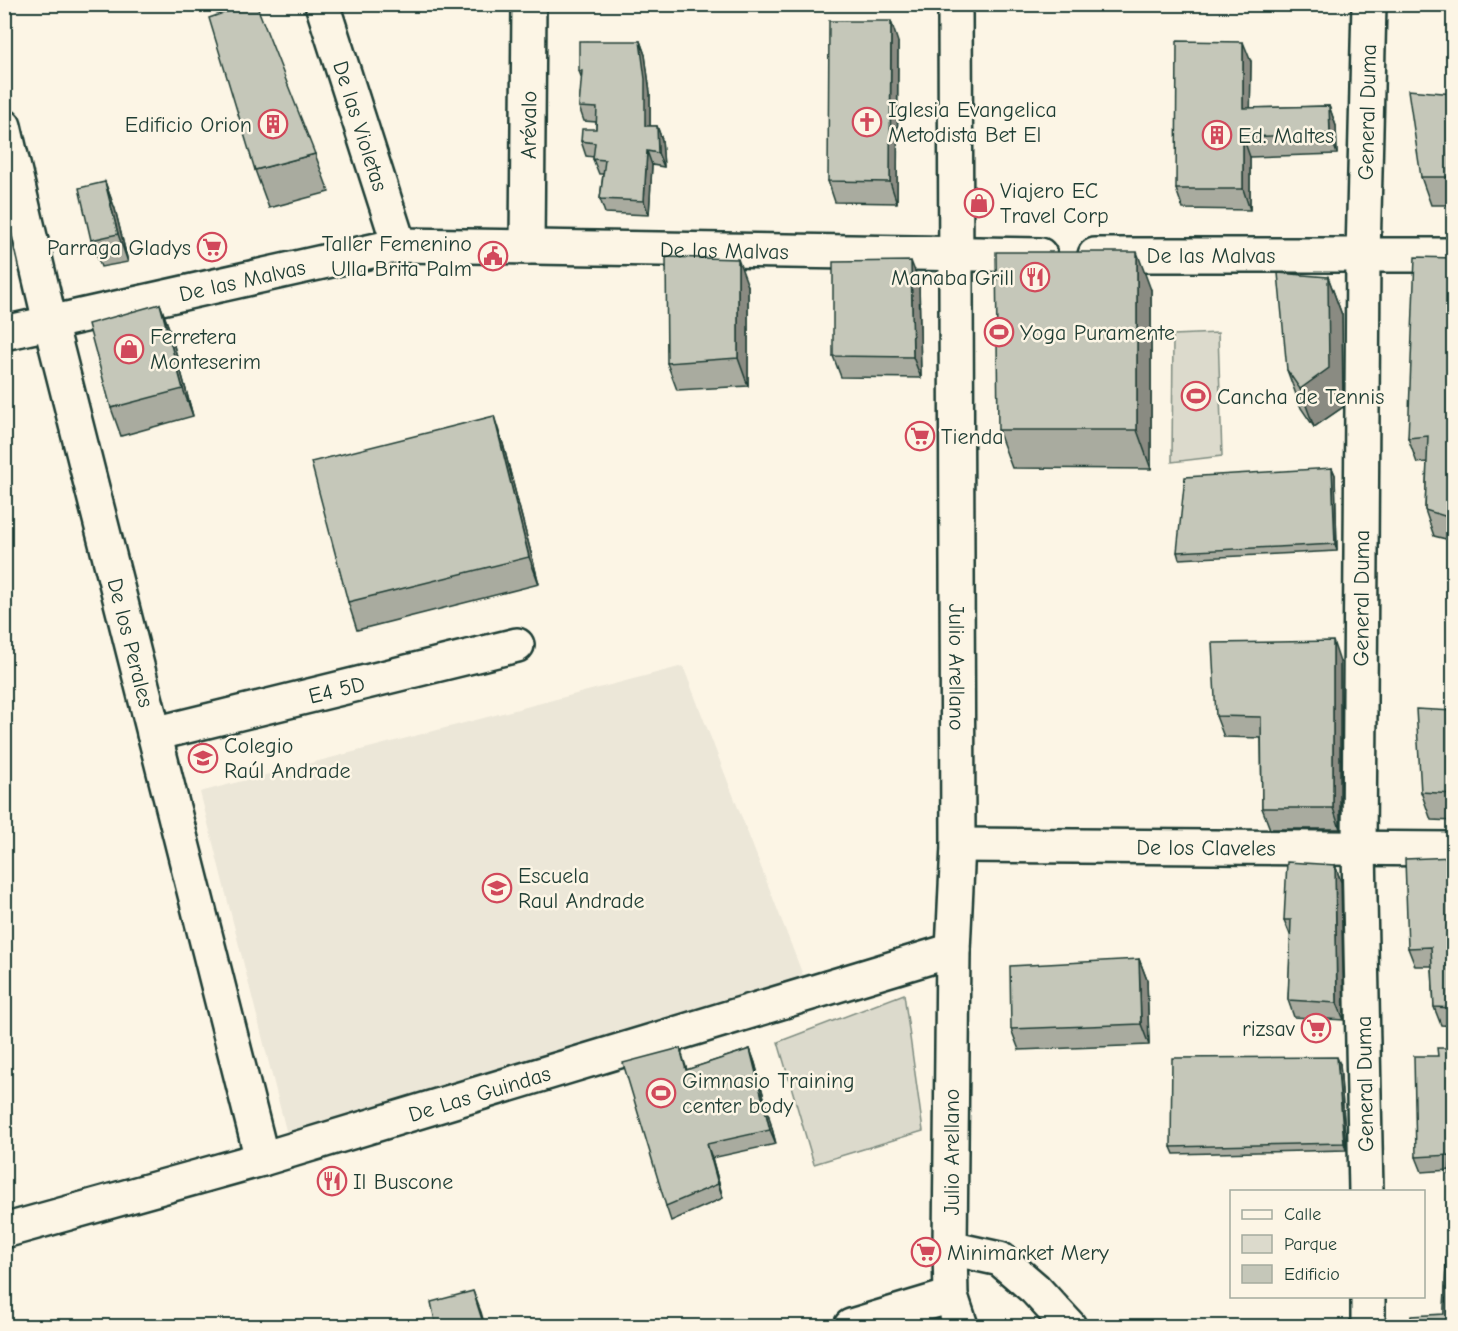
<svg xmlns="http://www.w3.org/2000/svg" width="1458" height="1331" font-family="'Comic Neue',sans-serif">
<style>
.built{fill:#ece7d8}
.green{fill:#dcdacc;stroke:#7e8c80;stroke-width:1.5}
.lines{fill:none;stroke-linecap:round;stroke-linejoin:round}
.minor-casing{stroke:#1f3d34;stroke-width:38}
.minor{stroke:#fcf5e5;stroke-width:33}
.wall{fill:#a9ab9f;stroke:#1f3d34;stroke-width:1.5}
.shaded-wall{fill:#8a8b82;stroke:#1f3d34;stroke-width:1.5}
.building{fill:#c5c7b9;stroke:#1f3d34;stroke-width:1.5}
.labels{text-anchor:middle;stroke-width:5;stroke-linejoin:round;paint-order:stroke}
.poi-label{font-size:22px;fill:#1f3d34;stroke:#fcf5e5;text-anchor:start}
.street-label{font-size:22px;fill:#1f3d34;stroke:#fcf5e5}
</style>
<rect width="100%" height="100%" fill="#fcf5e5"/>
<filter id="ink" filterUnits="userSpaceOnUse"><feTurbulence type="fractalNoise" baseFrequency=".0167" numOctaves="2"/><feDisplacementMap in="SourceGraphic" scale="12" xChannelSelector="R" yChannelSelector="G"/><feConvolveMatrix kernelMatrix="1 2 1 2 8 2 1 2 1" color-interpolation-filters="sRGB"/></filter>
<g filter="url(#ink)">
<path class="built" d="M683 666 806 983 294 1162 200 792Z"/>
<g class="green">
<path d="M1218 333 1222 456 1172 462 1173 335Z"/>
<path d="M904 994 923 1131 814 1164 778 1042Z"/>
</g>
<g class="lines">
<g class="minor-casing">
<g id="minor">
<path id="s1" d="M322 4 399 245"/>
<path id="s2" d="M955 4 958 845 953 950 950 1248 951 1296 961 1326"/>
<path id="s3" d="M4 126 50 322 262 1159"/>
<path id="s4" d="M527 247 529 4"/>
<path id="s5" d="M1095 255H1454"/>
<path id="s6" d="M4 333 399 245 1040 255"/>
<path id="s7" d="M154 734 517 645"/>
<path id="s8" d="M958 845 1454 849"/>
<path id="s9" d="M1366 1192 1359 850 1363 256 1369 4"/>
<path id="s10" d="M4 1231 262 1159 953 950"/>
<path d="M950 1248 1000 1259 1035 1289 1069 1326"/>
<path d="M1368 1296V1326"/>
<path d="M851 1326 951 1296"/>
</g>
</g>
<use href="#minor" class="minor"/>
</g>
<g class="wall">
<path d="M640 41 645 55 650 93V126H657L662 140 664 167 652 165 649 215 605 213 600 199 603 174H599L593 159 594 157 586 156 581 141 596 129V122L584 121 579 107 582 79 579 71Z"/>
<path d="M898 42 897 203 835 202 828 181Z"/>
<path d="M1251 62 1250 108 1329 106 1336 126 1337 154 1250 157V210L1183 209 1176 189Z"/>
<path d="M1454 94V205H1431L1421 177Z"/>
<path d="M315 154 329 192 269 208 255 170Z"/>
<path d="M105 182 115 209 128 262 101 267 91 240Z"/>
<path d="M1454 258V541L1434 536 1425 510 1427 462 1417 463 1408 438Z"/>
<path d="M1328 277 1342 315 1343 407 1314 427 1301 408 1287 370Z"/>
<path d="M919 282 921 378 841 377 833 356Z"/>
<path d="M748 286V386L677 390 667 363Z"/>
<path d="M1151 290V469L1012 468 998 430Z"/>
<path d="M160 304 170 331 193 416 121 436 111 408Z"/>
<path d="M503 444 539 584 357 630 348 602Z"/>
<path d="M1332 468 1335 475 1337 551 1179 559 1177 552Z"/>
<path d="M1340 662V829H1270L1262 808 1261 738 1224 737 1216 716Z"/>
<path d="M1454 711V821L1431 820 1421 792Z"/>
<path d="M1454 857V1026L1441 1025 1434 1007 1432 966H1415L1408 948Z"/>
<path d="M1335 865 1341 882 1344 1020 1294 1017 1288 1000 1291 937 1284 920Z"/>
<path d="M1139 959 1147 980 1149 1045 1019 1050 1011 1029Z"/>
<path d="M680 1048 687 1070 750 1049 755 1063 776 1144 712 1158 723 1198 671 1221 666 1206Z"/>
<path d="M1454 1048V1326L1444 1314 1450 1170 1422 1172 1416 1157 1438 1056Z"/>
<path d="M1340 1064 1346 1150 1174 1154 1171 1147Z"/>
</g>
<g class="shaded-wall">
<path d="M891 21 898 42 897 203 890 182Z"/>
<path d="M640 41 645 55 650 93V141L645 126Z"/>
<path d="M1243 42 1251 62 1250 128 1243 108Z"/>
<path d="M1329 106 1336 126 1337 154 1330 134Z"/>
<path d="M657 126 662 140 664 167 658 153Z"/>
<path d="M1243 137 1250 157V210L1243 189Z"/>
<path d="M647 151 652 165 649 215 644 201Z"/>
<path d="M105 182 115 209 128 262 118 234Z"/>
<path d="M1137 252 1151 290V469L1137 430Z"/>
<path d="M738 259 748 286V386L738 358Z"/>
<path d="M911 261 919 282 921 378 913 357Z"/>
<path d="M1328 277 1342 315 1343 407 1314 427 1300 389Z"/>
<path d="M160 304 170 331 193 416 183 389Z"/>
<path d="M494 416 503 444 539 584 529 557Z"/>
<path d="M1332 468 1335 475 1337 551 1335 544Z"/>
<path d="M1333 641 1340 662V829L1333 808Z"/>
<path d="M1335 865 1341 882 1344 1020 1337 1003Z"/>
<path d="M1139 959 1147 980 1149 1045 1141 1024Z"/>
<path d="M750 1049 755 1063 776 1144 770 1130Z"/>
<path d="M1337 1057 1340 1064 1346 1150 1344 1143Z"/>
<path d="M707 1144 712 1158 723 1198 718 1184Z"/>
<path d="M473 1291 481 1312 485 1326H484Z"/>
</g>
<g class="building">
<path d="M249 4H256L315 154 255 170 209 18Z"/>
<path d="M829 21H891L890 182 828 181Z"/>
<path d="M579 41H640L645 79V126H657L658 153 647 151 644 201 600 199 605 160 593 159 595 143 581 141 582 129H596L597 108 579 107 582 71H579Z"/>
<path d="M1177 41 1243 42V108L1329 106 1330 134 1243 137V189H1176Z"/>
<path d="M1408 90 1454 94V177H1421Z"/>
<path d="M105 182 118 234 91 240 79 188Z"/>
<path d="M996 252H1137V430H998Z"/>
<path d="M666 257 738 259V358L667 363Z"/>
<path d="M1415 257 1454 258V519L1425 510 1428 436 1408 438Z"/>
<path d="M911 261 913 357 833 356V262Z"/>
<path d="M1278 273 1328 277 1329 368 1300 389 1287 370Z"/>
<path d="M160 304 183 389 111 408 88 324Z"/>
<path d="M494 416 529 557 348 602 311 462Z"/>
<path d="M1332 468 1335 544 1177 552 1185 477Z"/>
<path d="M1333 641V808H1262L1261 717 1216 716 1212 643Z"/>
<path d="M1416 709 1454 711V794L1421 792Z"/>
<path d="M1454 857V1008L1434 1007 1431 947 1408 948 1405 859Z"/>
<path d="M1287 862 1335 865 1337 1003 1288 1000 1291 920H1284Z"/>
<path d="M1139 959 1141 1024 1011 1029 1010 966Z"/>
<path d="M680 1048 686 1070 750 1049 770 1130 707 1144 718 1184 666 1206 623 1063Z"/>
<path d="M1437 1048H1454V1326H1410L1411 1316 1444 1314 1450 1155 1416 1157 1414 1056H1438Z"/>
<path d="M1337 1057 1344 1143 1171 1147 1172 1058Z"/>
<path d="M473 1291 484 1326H436L431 1302Z"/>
</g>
</g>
<defs>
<g id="church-ring" transform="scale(1.5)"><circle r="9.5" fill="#fcf5e5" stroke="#d1495b" stroke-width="1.5"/><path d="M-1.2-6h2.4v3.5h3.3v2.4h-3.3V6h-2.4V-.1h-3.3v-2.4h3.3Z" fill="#d1495b"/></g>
<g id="building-ring" transform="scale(1.5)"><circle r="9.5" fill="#fcf5e5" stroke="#d1495b" stroke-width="1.5"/><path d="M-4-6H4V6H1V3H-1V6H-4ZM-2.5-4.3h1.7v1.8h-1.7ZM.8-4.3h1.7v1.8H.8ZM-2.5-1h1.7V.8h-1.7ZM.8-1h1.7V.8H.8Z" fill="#d1495b"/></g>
<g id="shop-ring" transform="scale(1.5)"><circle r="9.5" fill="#fcf5e5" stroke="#d1495b" stroke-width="1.5"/><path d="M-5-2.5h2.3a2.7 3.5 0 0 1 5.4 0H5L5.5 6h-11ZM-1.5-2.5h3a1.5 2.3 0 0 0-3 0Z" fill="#d1495b"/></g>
<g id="supermarket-ring" transform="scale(1.5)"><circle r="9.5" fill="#fcf5e5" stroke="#d1495b" stroke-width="1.5"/><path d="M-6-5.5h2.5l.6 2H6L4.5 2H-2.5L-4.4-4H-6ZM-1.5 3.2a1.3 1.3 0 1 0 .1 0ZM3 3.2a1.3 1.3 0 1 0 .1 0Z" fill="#d1495b"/></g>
<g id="civic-ring" transform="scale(1.5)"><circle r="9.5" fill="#fcf5e5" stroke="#d1495b" stroke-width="1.5"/><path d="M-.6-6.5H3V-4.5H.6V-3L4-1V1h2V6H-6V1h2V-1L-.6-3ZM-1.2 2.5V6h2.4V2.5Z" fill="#d1495b"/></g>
<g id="restaurant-ring" transform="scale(1.5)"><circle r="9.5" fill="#fcf5e5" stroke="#d1495b" stroke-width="1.5"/><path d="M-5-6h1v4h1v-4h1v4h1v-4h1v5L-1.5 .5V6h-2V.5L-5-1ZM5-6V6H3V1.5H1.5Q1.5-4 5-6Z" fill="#d1495b"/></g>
<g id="stadium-ring" transform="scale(1.5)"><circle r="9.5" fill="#fcf5e5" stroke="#d1495b" stroke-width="1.5"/><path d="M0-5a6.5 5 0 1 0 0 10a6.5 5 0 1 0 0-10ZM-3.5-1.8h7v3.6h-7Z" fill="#d1495b"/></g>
<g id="school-ring" transform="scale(1.5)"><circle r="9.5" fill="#fcf5e5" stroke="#d1495b" stroke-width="1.5"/><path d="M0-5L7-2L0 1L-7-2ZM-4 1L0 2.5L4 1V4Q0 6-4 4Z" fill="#d1495b"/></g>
<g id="university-ring" transform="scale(1.5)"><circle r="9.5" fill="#fcf5e5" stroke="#d1495b" stroke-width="1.5"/><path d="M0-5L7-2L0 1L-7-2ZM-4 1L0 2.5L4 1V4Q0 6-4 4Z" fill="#d1495b"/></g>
</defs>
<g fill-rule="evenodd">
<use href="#church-ring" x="867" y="122"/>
<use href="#building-ring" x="273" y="124"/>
<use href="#building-ring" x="1217" y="135"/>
<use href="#shop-ring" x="979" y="203"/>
<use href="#supermarket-ring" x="212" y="247"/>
<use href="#civic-ring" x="493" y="256"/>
<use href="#restaurant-ring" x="1035" y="277"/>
<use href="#stadium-ring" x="999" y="332"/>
<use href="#shop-ring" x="129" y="349"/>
<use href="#stadium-ring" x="1196" y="396"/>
<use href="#supermarket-ring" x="920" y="436"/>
<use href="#school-ring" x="203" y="758"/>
<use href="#university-ring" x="497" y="888"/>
<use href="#supermarket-ring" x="1316" y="1028"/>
<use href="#stadium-ring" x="661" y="1093"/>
<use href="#restaurant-ring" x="332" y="1181"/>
<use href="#supermarket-ring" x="926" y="1252"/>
</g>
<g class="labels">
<g class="poi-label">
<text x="888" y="117">Iglesia Evangelica<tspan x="888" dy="25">Metodista Bet El</tspan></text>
<text x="252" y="132" text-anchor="end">Edificio Orion</text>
<text x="1238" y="143">Ed. Maltes</text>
<text x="1000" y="198">Viajero EC<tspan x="1000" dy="25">Travel Corp</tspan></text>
<text x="472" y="251" text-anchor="end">Taller Femenino<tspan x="472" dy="25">Ulla Brita Palm</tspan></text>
<text x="191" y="255" text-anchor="end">Parraga Gladys</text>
<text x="1014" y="285" text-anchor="end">Manaba Grill</text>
<text x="1020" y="340">Yoga Puramente</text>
<text x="150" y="344">Ferretera<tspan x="150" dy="25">Monteserim</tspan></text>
<text x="1217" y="404">Cancha de Tennis</text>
<text x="941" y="444">Tienda</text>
<text x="224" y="753">Colegio<tspan x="224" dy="25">Raúl Andrade</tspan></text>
<text x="518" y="883">Escuela<tspan x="518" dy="25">Raul Andrade</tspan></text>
<text x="1295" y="1036" text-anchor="end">rizsav</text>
<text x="682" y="1088">Gimnasio Training<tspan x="682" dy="25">center body</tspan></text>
<text x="353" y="1189">Il Buscone</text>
<text x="947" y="1260">Minimarket Mery</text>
</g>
<g class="street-label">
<text dy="8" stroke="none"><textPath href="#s9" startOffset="1080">General Duma</textPath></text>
<text dy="8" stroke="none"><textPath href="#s1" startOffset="128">De las Violetas</textPath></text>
<text dy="8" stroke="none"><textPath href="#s4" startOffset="122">Arévalo</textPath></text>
<text dy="8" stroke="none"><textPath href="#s6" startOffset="730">De las Malvas</textPath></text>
<text dy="8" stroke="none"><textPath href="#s5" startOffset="116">De las Malvas</textPath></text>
<text dy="8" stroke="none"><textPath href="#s6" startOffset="244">De las Malvas</textPath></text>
<text dy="8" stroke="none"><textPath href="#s9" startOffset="594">General Duma</textPath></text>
<text dy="8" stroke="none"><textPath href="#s3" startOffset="532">De los Perales</textPath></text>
<text dy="8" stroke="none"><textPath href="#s2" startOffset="663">Julio Arellano</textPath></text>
<text dy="8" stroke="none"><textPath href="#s7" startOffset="188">E4 5D</textPath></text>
<text dy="8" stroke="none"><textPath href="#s8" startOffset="248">De los Claveles</textPath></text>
<text transform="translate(1364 1084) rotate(-91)" y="8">General Duma</text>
<text dy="8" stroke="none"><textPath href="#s10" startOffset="495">De Las Guindas</textPath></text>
<text transform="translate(951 1152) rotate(-90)" y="8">Julio Arellano</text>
</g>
</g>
<rect width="1458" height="1331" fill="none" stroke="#fcf5e5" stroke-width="24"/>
<rect x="12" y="12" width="1434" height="1307" fill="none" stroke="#1f3d34" stroke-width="2" filter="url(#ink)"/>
<rect x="1230" y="1190" width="195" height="108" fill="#fcf5e5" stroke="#a4ab9e" stroke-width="1.5"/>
<rect x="1242" y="1210" width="30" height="9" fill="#fcf5e5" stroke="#a4ab9e" stroke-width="1.5"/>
<text x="1284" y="1220" font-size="18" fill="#1f3d34">Calle</text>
<rect x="1242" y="1235" width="30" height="18" fill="#dcdacc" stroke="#a4ab9e" stroke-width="1.5"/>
<text x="1284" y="1250" font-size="18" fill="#1f3d34">Parque</text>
<rect x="1242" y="1265" width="30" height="18" fill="#c5c7b9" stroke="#a4ab9e" stroke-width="1.5"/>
<text x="1284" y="1280" font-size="18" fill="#1f3d34">Edificio</text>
</svg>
